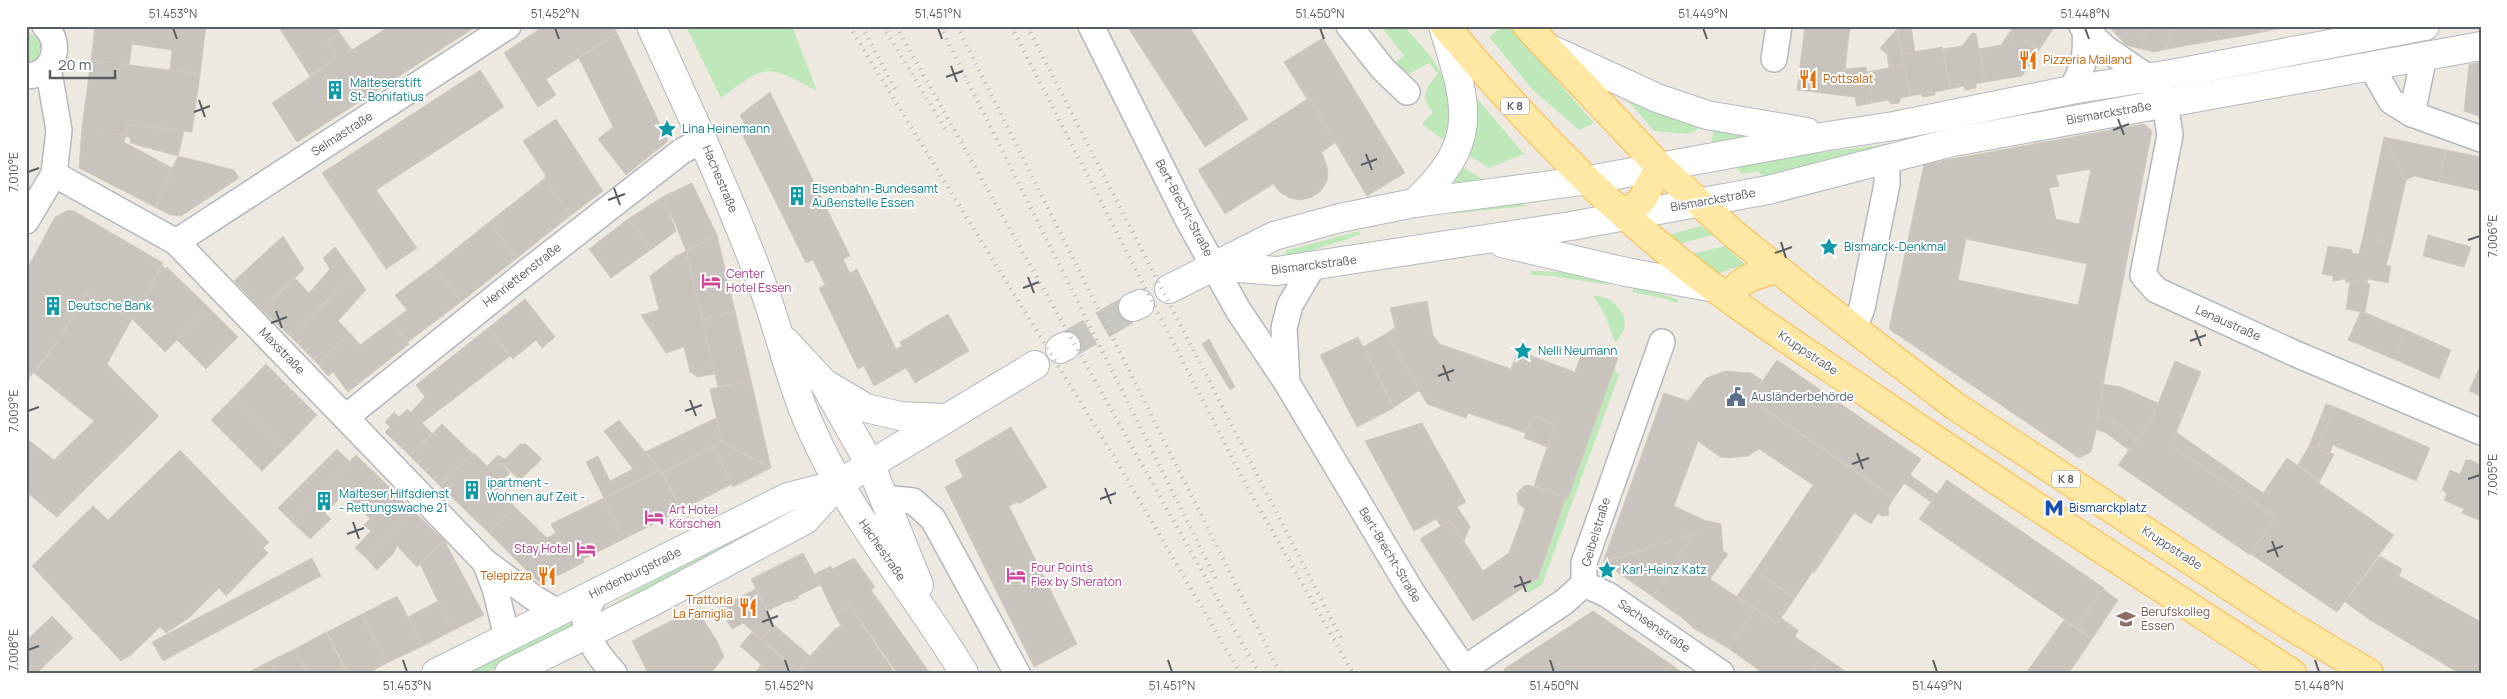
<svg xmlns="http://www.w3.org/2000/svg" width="2507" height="699" font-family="Manrope,sans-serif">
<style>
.green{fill:#bee8b9}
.building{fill:#c9c3bd;stroke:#d3cabe;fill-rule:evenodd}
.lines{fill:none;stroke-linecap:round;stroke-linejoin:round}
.secondary-tunnel{stroke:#c9c6c1;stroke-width:28;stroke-dasharray:28 14;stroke-linecap:butt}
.minor-casing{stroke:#b3b8bc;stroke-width:28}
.tertiary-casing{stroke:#b3b8bc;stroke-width:30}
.secondary-casing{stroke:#b4b9bf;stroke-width:30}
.primary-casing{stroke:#feba48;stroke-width:30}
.minor{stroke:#fff;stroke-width:25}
.tertiary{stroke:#fff;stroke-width:28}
.secondary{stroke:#fff;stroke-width:28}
.primary{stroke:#ffe7a4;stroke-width:28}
.rail{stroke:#b2b3b4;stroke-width:4;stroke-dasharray:1 6;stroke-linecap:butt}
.ticks{fill:none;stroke:#595e63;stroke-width:2}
.labels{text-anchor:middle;stroke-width:4;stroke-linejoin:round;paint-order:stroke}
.shield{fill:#fff;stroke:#8b8e92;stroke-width:1}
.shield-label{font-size:11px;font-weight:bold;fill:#595e63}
.food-label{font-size:12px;fill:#c56008;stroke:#fff;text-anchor:start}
.culture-label{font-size:12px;fill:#0d838f;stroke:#fff;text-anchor:start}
.street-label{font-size:12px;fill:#595e63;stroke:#fff}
.hotel-label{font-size:12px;fill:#b23c85;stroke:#fff;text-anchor:start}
.service-label{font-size:12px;fill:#4e5e75;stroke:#fff;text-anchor:start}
.transit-label{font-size:12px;fill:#164399;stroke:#fff;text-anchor:start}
.education-label{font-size:12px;fill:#785e54;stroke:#fff;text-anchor:start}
.neatline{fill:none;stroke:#595e63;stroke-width:2}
.ticks-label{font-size:12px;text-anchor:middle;fill:#595e63}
</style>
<rect width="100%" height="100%" fill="#eee9e0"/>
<g class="green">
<path d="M686 26H792L817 91C765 64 768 63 721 98Z"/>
<path d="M1381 26H1404L1432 58 1448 85 1453 99 1448 143 1422 124 1433 112C1419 97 1426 88 1438 74L1429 63 1407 75 1393 65 1404 56Z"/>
<path d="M1502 26H1509L1594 123 1579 130 1533 90 1489 37Z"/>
<path d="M26 31 37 38 41 47 36 62 26 67Z"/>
<path d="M1475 96 1524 154 1489 168 1465 153Z"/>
<path d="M1624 96 1659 113 1699 125V129L1688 134 1654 131Z"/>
<path d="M1714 130 1752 136V139L1713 147 1712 139Z"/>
<path d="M1888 144 1885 148 1767 181 1758 171 1742 174 1732 164Z"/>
<path d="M1458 164 1485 181 1445 187Z"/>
<path d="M1520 202 1527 206 1450 214V211Z"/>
<path d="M1701 226 1713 235 1678 244 1668 235Z"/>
<path d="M1359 231 1360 235 1287 258 1285 251Z"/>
<path d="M1725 246 1748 267 1733 268 1717 274 1691 254Z"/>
<path d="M1531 271 1569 272 1613 283 1608 285 1553 276 1531 275Z"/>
<path d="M1633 284 1679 300 1677 303 1666 299 1633 292Z"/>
<path d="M1594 296C1618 295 1637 325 1615 342L1606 317Z"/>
<path d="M1614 369 1619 375 1542 585 1528 593 1525 587 1538 578 1566 497 1568 498Z"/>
<path d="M776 509 780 517 607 614 605 609Z"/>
<path d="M573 614V629L485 673H459Z"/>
</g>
<g class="building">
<path d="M95 26H206L200 74 170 70 172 50 132 44 129 65 91 60Z"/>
<path d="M278 26H336L340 33 327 41 336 56 327 63 328 65 310 76Z"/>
<path d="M390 26H477L297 142 272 103 328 65 327 63 336 56 327 41 340 33 352 50Z"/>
<path d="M544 26H613L617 33 546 79 556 95 538 107 504 53Z"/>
<path d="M1127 26H1189L1248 119 1205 147Z"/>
<path d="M1805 26H1850L1845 69 1866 67 1872 103 1857 106 1855 97 1797 90Z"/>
<path d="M1900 26H1911L1915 52 1902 54 1897 29Z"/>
<path d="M2014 26H2013H2055L2039 50 2025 40 2021 45 2007 36Z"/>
<path d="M2108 26H2147L2142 49 2126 45Z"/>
<path d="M2147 26H2172L2167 49 2154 52 2142 49Z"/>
<path d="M2172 26H2215L2218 40 2167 49Z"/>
<path d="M2215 26H2252L2253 34 2218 40Z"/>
<path d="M2252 26H2262L2263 32 2253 34Z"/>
<path d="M2262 26H2287L2288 27 2263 32Z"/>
<path d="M1897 29 1904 65 1889 68 1887 54 1880 48Z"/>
<path d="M617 33 668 141 626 175 598 139 613 127 579 58Z"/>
<path d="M1972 33 1976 34 1985 82 1976 84V88L1965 90 1964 86 1950 89 1943 49 1962 46Z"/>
<path d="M2007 36 2021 45 2025 40 2039 50 2022 76 1985 82 1979 49 2001 45Z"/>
<path d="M1323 38 1405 173 1367 196 1309 98 1307 99 1284 62Z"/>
<path d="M1942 47 1950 89 1935 92V95L1922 97V94L1910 96 1902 54Z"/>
<path d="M91 60 200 74 192 132 128 124 126 136 82 127Z"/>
<path d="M2481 62V117L2464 111 2469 65Z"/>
<path d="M1904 65 1910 96 1901 98 1899 103 1891 104 1888 100 1872 103 1867 72Z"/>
<path d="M480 70 504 107 376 190 417 248 386 269 322 173Z"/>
<path d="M770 92 850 256 843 259 850 273 857 269 896 349 902 346 900 342 948 314 969 351 915 383 906 368 874 386 864 366 858 369 819 288 825 285 813 260 806 263 743 136 749 133 740 115Z"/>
<path d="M1309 98 1336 142 1322 152 1328 170 1327 181 1321 191 1312 197 1301 200 1290 198 1281 193 1273 184 1225 214 1198 170Z"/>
<path d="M556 119 603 191 571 215 544 179 546 176 523 141Z"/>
<path d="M128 124 184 131 178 156 130 143 131 138 126 136Z"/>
<path d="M2144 124 2152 131 2105 374 2096 431 2091 452 2079 458 1889 329 1924 164ZM2091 169 2079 224 2056 219 2049 188 2059 186 2056 175ZM1966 239 2087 264 2078 305 1958 280Z"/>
<path d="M82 127 126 136 124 142 174 169 155 207 79 168Z"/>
<path d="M2384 137 2446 150 2439 182 2414 176 2406 180Z"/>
<path d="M2384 137 2406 180 2392 243 2363 237Z"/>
<path d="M2446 150 2481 157V191L2439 182Z"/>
<path d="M178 156 234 170 239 178 181 216 170 215 155 207Z"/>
<path d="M544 179 571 215 517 258 489 222Z"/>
<path d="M692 183 717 235 686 251 664 196Z"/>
<path d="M664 196 676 231 652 249 628 219Z"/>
<path d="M68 210 74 211 163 263 132 319 86 293 61 337 26 382V271L55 217Z"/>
<path d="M628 219 652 249 611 278 589 249Z"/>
<path d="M489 222 517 258 462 301 434 266Z"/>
<path d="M717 235 735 311 702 319 686 251Z"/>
<path d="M2428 235 2471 247 2464 267 2423 256Z"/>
<path d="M283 236 304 269 262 310 234 281Z"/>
<path d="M2363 237 2392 243 2386 265 2391 266 2388 283 2368 279 2367 283 2346 282 2345 279 2333 281V276L2322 274 2328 246 2352 250V253L2359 254Z"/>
<path d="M335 247 354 273 291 337 262 310 295 278 309 293 330 269 323 258Z"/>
<path d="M686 251 715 374 698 377 690 372 684 347 666 353 641 315 659 310 650 276 676 256Z"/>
<path d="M162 265 165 269 167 267 209 308 165 352 132 319Z"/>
<path d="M434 266 462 301 408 342 391 322 407 310 395 295Z"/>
<path d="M354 273 366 290 338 321 350 333 318 364 291 337Z"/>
<path d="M2358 281 2370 284 2365 313 2346 309 2350 282Z"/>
<path d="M86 293 132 319 107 364 159 416 57 517 26 492V438L54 460 94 421 34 373 61 337Z"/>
<path d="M525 299 555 337 542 348 536 340 513 359 488 328Z"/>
<path d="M1427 301 1433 335 1440 344 1511 369 1518 351 1575 372 1584 346 1618 358 1568 498 1534 486 1555 424 1533 416 1526 433 1468 413 1466 418 1427 404 1387 333 1395 327 1390 308Z"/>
<path d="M209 308 238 337 206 369 177 340Z"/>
<path d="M735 311 751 380 718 387 702 319Z"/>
<path d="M2361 311 2406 330 2394 359 2348 340Z"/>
<path d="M391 322 409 344 348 392 333 372 328 376 318 364 350 333 360 345Z"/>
<path d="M488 328 510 356 422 423 432 433 410 456 385 432 390 427 385 422 394 412 399 417 407 409 411 412 425 397 416 385Z"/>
<path d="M2406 330 2451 350 2439 379 2394 359Z"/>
<path d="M1387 333 1420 390 1394 407 1363 347Z"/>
<path d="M1358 337 1394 408 1357 427 1320 355Z"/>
<path d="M1209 339 1235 387 1230 390 1202 344Z"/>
<path d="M1777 360 1921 459 1894 498 1750 399Z"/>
<path d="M2175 361 2201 372 2171 445 2276 517 2250 555 2118 465 2152 419Z"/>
<path d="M266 364 317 415 285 448 234 397Z"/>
<path d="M2481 364V396L2469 391Z"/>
<path d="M1725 371 1751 373 1762 380 1750 399 1894 498 1888 508 1889 515 1882 516 1878 513 1871 524 1854 513 1814 573 1813 571 1795 598 1755 571 1813 485 1759 449 1748 456 1729 458 1720 457 1698 441 1674 506 1704 520 1721 524 1691 535 1603 562 1664 393 1688 401 1706 378Z"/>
<path d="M751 380 771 468 722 442 710 389Z"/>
<path d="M2103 384 2121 387 2158 403 2152 419 2137 439 2115 423 2098 416Z"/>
<path d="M234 397 285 448 262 471 211 420Z"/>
<path d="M2326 404 2335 407 2317 449 2309 446Z"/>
<path d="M2335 407 2430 448 2416 481 2333 445 2330 453 2334 454 2333 456 2317 449Z"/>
<path d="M1533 416 1555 424 1547 447 1524 438Z"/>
<path d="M2098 416 2115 423 2137 439 2129 450 2106 433 2096 429Z"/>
<path d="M716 418 722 442 662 473 645 452Z"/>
<path d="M619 420 660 470 604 498 586 462 598 456 610 481 633 469 604 431Z"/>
<path d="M1422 423 1466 502 1457 507 1470 526 1464 541 1450 520 1441 526 1436 519 1414 531 1365 441Z"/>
<path d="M442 424 473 454 439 485 410 456Z"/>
<path d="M1011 427 1047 487 1019 504 1018 502 1009 506 1077 644 1034 667 945 487 963 477 955 460Z"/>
<path d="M2176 432 2263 493 2256 504 2171 445Z"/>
<path d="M722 442 771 468 733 487 713 447Z"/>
<path d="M520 444H526L542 459 520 480 501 463 492 471 487 466 498 455 505 459Z"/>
<path d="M2309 446 2333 456 2320 481 2298 465Z"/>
<path d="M713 447 732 484 681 510 662 473Z"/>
<path d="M337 449 350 462 291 521 278 508Z"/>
<path d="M180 450 269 542 263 548 268 553 226 596 219 588 190 617 166 633 160 627 132 654 121 661 32 566 93 506 108 520Z"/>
<path d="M474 453 492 471 501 463 510 473 496 487 515 507 489 533 439 485Z"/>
<path d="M356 455 383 481 359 508 344 494 325 513 331 519 310 539 291 521Z"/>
<path d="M2287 458 2320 481 2319 483 2394 535 2337 612 2251 554 2276 517 2256 504Z"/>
<path d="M2466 460H2471L2481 465V512L2478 520 2462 513 2464 509 2444 500 2447 493 2442 490 2450 470 2460 474Z"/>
<path d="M660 470 681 510 624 539 604 498Z"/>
<path d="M1910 475 1937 494 1931 502 1904 483Z"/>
<path d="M1947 480 2104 588 2077 628 1919 519Z"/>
<path d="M383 481 413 511 366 558 355 548 371 531 364 525 370 519 359 508Z"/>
<path d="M1529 485 1566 497 1538 578 1473 621 1420 539 1450 520 1483 571 1509 553 1525 509 1518 503 1517 493 1524 486Z"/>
<path d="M604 498 624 539 583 559 584 562 573 568 551 524Z"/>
<path d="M515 507 547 538 524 568 489 533Z"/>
<path d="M413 511 444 540 417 567 397 546 393 554 377 570 366 558Z"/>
<path d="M1721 524 1723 551 1728 554 1710 579 1755 609 1728 648 1693 628 1685 620 1653 597 1691 535Z"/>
<path d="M556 533 573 568 541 584 524 568 547 538Z"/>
<path d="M1691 535 1653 597 1603 562Z"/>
<path d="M444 540 484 615 452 631 420 564Z"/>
<path d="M803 553 820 585 798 596V598L789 602 788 601 767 611 751 579Z"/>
<path d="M2380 556 2402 569 2399 576 2481 622V673H2459L2370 620 2345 602Z"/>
<path d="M312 558 321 576 163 661 152 642Z"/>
<path d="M854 558 875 587 871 590 930 673H897L849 605 835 615 815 574 831 566 832 569Z"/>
<path d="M1755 571 1795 598 1777 624 1737 596Z"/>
<path d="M756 589 774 625 761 639 743 623 732 629 719 608Z"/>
<path d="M2103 589 2118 600 2092 639 2077 628Z"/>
<path d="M397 596 423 646 387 663 362 614Z"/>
<path d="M438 601 452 631 423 646 408 617Z"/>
<path d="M849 605 895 673H800L798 671 810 656 835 629 841 626 835 615Z"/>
<path d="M696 608 717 641 724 657 711 673H648L632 641Z"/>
<path d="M1755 609 1777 624 1781 618 1798 630 1795 637 1822 655 1810 673H1763L1728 648Z"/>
<path d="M1593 611 1669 663 1663 673H1506L1504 669Z"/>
<path d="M362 614 387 663 368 673H348L327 632Z"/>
<path d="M52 616 73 638 37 673H27L26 641Z"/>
<path d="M2064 620 2092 639 2069 673H2026Z"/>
<path d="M774 625 810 656 798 671 761 639Z"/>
<path d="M326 632 347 673H307L295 649Z"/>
<path d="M752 632 792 666 787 673H771L740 646Z"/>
<path d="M295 649 307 673H276L270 661Z"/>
<path d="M1822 655 1848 673H1810Z"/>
<path d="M270 661 276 673H247Z"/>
<path d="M1669 663 1683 673H1663Z"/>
<path d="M761 665 771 673H755Z"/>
<path d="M792 666 798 671 800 673H787Z"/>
</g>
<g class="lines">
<path class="secondary-tunnel" d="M1066 346 1133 307"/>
<g class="minor-casing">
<g id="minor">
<path d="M1091 26 1187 218 1238 310 1287 383 1413 594 1467 673"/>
<path d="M1349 26 1383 69 1407 92"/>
<path d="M2082 26 2105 48 2149 78 2165 102 2170 135 2143 275 2156 290 2296 354 2481 432"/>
<path d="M1774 59 1779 26"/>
<path d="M2371 66 2391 101 2412 114 2481 139"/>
<path d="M26 76C53 76 64 45 45 26"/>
<path d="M2071 90C2083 70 2087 54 2085 31"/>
<path d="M2412 114 2424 56"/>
<path d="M54 174 176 242 485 562 534 598 556 611"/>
<path d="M26 221 54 174 59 130 48 67"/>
<path d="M176 242 508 26"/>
<path d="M1854 329 1862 308 1887 184V158"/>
<path d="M1287 383 1284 328 1290 305 1313 266"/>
<path d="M346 417 528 271 682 151 703 140"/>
<path d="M884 498 913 501 933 519 1017 673"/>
<path d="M485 562 495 588 507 637"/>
<path d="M1584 584 1608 595 1721 673"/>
<path d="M597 591C593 599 585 612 585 621 586 640 602 660 614 673"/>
<path d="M1464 669 1564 602 1584 584V563L1662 342"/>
</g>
</g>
<g class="tertiary-casing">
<g id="tertiary">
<path d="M651 26C690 112 730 198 763 287 780 332 790 382 810 426 849 516 914 590 964 673"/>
<path d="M786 342 824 383 870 464 919 585"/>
<path d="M824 383 866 408 900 416 945 418"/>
</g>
</g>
<g class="secondary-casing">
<g id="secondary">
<path d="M1548 48 1657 98 1707 115 1807 132"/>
<path d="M1414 203C1482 141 1467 105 1443 26"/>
<path d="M1502 243 1626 272 1715 288"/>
<path d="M1214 266 1277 271 1571 226 1768 190 1953 142 2481 46"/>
<path d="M1169 289 1274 236 1340 218 1414 203 1589 180 1828 136 1894 126 2071 90 2177 73 2425 26"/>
<path d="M1133 307 1140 304"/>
<path d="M1060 349 1066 346"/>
<path d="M436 673 788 497 838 484"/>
<path d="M509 673 650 603 805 520 838 484 1035 365"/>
</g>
</g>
<g class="primary-casing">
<g id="primary">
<path d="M1445 26C1513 106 1586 186 1668 252 1733 305 1805 351 1874 398 2012 492 2152 582 2292 673"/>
<path d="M1527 26 1660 167 1735 235 1810 295 1955 406 2284 622 2369 673"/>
<path d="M1626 216 1643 198 1660 167"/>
<path d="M1730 298C1737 279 1759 274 1777 269"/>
</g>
</g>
<use href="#minor" class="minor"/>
<use href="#tertiary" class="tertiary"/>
<use href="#secondary" class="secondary"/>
<use href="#primary" class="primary"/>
<g class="rail">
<path d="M849 26 1113 455 1240 673"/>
<path d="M862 26 895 89"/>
<path d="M883 26 947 132"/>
<path d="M896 26 1259 673"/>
<path d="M940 26 1218 583"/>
<path d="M957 26 1280 673"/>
<path d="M1011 26 1244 481 1353 673"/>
<path d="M1027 26 1341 638"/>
</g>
</g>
<path class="ticks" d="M173 28 177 39M555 28 559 39M938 28 942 39M1320 28 1324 39M1703 28 1707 39M2085 28 2089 39M951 66 957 82M946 77 963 71M199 100 205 117M194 112 210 106M2118 119 2124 135M2113 130 2129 124M1366 154 1372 170M1361 165 1377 159M28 172 39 168M614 188 620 205M608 200 625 194M2468 240 2480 236M1781 242 1786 258M1775 253 1792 247M1028 277 1034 293M1023 288 1039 282M276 311 282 328M271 323 287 317M2195 330 2201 346M2190 341 2206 335M1443 365 1449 381M1438 376 1454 370M690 400 696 416M28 411 39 407M685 411 702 405M1857 453 1863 469M1852 464 1869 458M2468 479 2480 475M1105 488 1111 504M1100 499 1116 493M353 522 359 539M347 534 364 528M2272 541 2278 557M2267 552 2283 546M1520 576 1526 592M1514 587 1531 581M767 611 773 627M762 622 778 616M28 650 39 646M403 660 407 672M785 660 789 672M1168 660 1172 672M1550 660 1554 672M1933 660 1937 672M2315 660 2319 672"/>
<defs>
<g id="restaurant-bare" transform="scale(1.5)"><path d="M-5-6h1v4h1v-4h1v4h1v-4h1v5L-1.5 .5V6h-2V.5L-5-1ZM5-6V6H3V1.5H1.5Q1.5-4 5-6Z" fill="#e8710a" stroke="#fff" stroke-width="2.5" paint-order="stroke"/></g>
<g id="building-bare" transform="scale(1.5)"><path d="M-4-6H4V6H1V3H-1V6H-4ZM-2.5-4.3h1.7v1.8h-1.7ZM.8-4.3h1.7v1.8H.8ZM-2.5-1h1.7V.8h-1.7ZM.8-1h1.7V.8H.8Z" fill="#0f9aa8" stroke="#fff" stroke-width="2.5" paint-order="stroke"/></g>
<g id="sight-bare" transform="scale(1.5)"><path d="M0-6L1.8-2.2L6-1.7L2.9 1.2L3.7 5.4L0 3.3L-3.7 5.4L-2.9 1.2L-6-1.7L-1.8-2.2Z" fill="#0f9aa8" stroke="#fff" stroke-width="2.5" paint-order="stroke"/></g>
<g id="hotel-bare" transform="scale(1.5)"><path d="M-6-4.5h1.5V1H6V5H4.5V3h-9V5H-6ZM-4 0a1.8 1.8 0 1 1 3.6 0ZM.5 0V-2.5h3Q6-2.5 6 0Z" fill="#d1479c" stroke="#fff" stroke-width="2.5" paint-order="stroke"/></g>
<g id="civic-bare" transform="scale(1.5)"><path d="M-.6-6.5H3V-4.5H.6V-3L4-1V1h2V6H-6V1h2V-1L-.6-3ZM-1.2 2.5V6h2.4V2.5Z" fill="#5c6f8a" stroke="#fff" stroke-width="2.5" paint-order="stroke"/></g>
<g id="metro-bare" transform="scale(1.5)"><path d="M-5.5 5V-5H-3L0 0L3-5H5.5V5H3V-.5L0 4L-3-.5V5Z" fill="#1a4fb4" stroke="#fff" stroke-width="2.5" paint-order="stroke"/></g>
<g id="school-bare" transform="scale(1.5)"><path d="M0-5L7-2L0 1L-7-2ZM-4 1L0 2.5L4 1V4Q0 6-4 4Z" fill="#8d6e63" stroke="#fff" stroke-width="2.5" paint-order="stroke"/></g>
</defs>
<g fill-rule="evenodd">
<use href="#restaurant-bare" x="2028" y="60"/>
<use href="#restaurant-bare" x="1808" y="79"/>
<use href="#building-bare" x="335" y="90"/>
<use href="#sight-bare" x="667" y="129"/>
<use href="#building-bare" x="797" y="196"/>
<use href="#sight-bare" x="1829" y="247"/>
<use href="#hotel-bare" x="711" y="281"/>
<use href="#building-bare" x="53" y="306"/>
<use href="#sight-bare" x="1523" y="351"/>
<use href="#civic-bare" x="1736" y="397"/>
<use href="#building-bare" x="472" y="490"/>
<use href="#building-bare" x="324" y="501"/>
<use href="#metro-bare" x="2054" y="508"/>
<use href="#hotel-bare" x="654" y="517"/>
<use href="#hotel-bare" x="586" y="549"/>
<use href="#sight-bare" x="1607" y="570"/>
<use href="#hotel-bare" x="1016" y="575"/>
<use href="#restaurant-bare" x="547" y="576"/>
<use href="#restaurant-bare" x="748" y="607"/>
<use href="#school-bare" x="2126" y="619"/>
</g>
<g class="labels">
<g class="shield">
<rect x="1501" y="97.5" width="28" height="17" rx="4"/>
<rect x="2052" y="470.5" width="28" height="17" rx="4"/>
</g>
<g class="shield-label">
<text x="1515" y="110">K 8</text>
<text x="2066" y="483">K 8</text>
</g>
<g class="food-label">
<text x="2043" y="64">Pizzeria Mailand</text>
<text x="1823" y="83">Pottsalat</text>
<text x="532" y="580" text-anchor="end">Telepizza</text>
<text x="733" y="604" text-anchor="end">Trattoria<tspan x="733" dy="14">La Famiglia</tspan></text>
</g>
<g class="culture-label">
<text x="350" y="87">Malteserstift<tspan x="350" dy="14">St. Bonifatius</tspan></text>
<text x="682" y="133">Lina Heinemann</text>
<text x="812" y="193">Eisenbahn-Bundesamt<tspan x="812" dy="14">Außenstelle Essen</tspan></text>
<text x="1844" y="251">Bismarck-Denkmal</text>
<text x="68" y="310">Deutsche Bank</text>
<text x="1538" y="355">Nelli Neumann</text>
<text x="487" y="487">ipartment -<tspan x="487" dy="14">Wohnen auf Zeit -</tspan></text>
<text x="339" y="498">Malteser Hilfsdienst<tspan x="339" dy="14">- Rettungswache 21</tspan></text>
<text x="1622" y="574">Karl-Heinz Katz</text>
</g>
<g class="street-label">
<text transform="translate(2109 113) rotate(-10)" y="4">Bismarckstraße</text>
<text transform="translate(342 134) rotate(-33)" y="4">Selmastraße</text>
<text transform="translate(720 179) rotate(67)" y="4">Hachestraße</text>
<text transform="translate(1713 200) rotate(-10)" y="4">Bismarckstraße</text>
<text transform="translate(1184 208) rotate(62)" y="4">Bert-Brecht-Straße</text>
<text transform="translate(1314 265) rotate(-7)" y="4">Bismarckstraße</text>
<text transform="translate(522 275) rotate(-38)" y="4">Henriettenstraße</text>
<text transform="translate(2228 323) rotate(24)" y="4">Lenaustraße</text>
<text transform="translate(282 351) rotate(46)" y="4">Maxstraße</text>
<text transform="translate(1808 353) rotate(34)" y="4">Kruppstraße</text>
<text transform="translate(1596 532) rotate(-73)" y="4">Geibelstraße</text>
<text transform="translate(2172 548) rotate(33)" y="4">Kruppstraße</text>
<text transform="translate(882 550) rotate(55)" y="4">Hachestraße</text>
<text transform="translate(1390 555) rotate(59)" y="4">Bert-Brecht-Straße</text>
<text transform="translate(635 573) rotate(-26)" y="4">Hindenburgstraße</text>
<text transform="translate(1654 626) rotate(34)" y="4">Sachsenstraße</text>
</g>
<g class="hotel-label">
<text x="726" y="278">Center<tspan x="726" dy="14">Hotel Essen</tspan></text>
<text x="669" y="514">Art Hotel<tspan x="669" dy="14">Körschen</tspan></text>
<text x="571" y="553" text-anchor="end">Stay Hotel</text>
<text x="1031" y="572">Four Points<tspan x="1031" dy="14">Flex by Sheraton</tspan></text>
</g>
<g class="service-label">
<text x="1751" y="401">Ausländerbehörde</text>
</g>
<g class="transit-label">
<text x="2069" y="512">Bismarckplatz</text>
</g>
<g class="education-label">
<text x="2141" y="616">Berufskolleg<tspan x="2141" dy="14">Essen</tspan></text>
</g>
</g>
<rect width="2507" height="699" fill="none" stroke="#ffffff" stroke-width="55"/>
<path d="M50 70v8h65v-8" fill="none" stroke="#595e63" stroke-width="2.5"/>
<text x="58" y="70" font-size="15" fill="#595e63" stroke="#ffffff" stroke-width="4" paint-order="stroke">20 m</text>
<rect x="28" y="28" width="2452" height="644" class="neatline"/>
<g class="ticks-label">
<text x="173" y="18">51.453°N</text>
<text x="555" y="18">51.452°N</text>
<text x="938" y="18">51.451°N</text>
<text x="1320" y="18">51.450°N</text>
<text x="1703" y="18">51.449°N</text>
<text x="2085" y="18">51.448°N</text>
<text transform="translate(14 172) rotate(-90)" y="4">7.010°E</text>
<text transform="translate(2493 236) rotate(-90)" y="4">7.006°E</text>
<text transform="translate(14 411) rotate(-90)" y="4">7.009°E</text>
<text transform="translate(2493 475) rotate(-90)" y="4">7.005°E</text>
<text transform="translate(14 650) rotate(-90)" y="4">7.008°E</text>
<text x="407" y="690">51.453°N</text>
<text x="789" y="690">51.452°N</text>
<text x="1172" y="690">51.451°N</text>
<text x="1554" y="690">51.450°N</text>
<text x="1937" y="690">51.449°N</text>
<text x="2319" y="690">51.448°N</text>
</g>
</svg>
